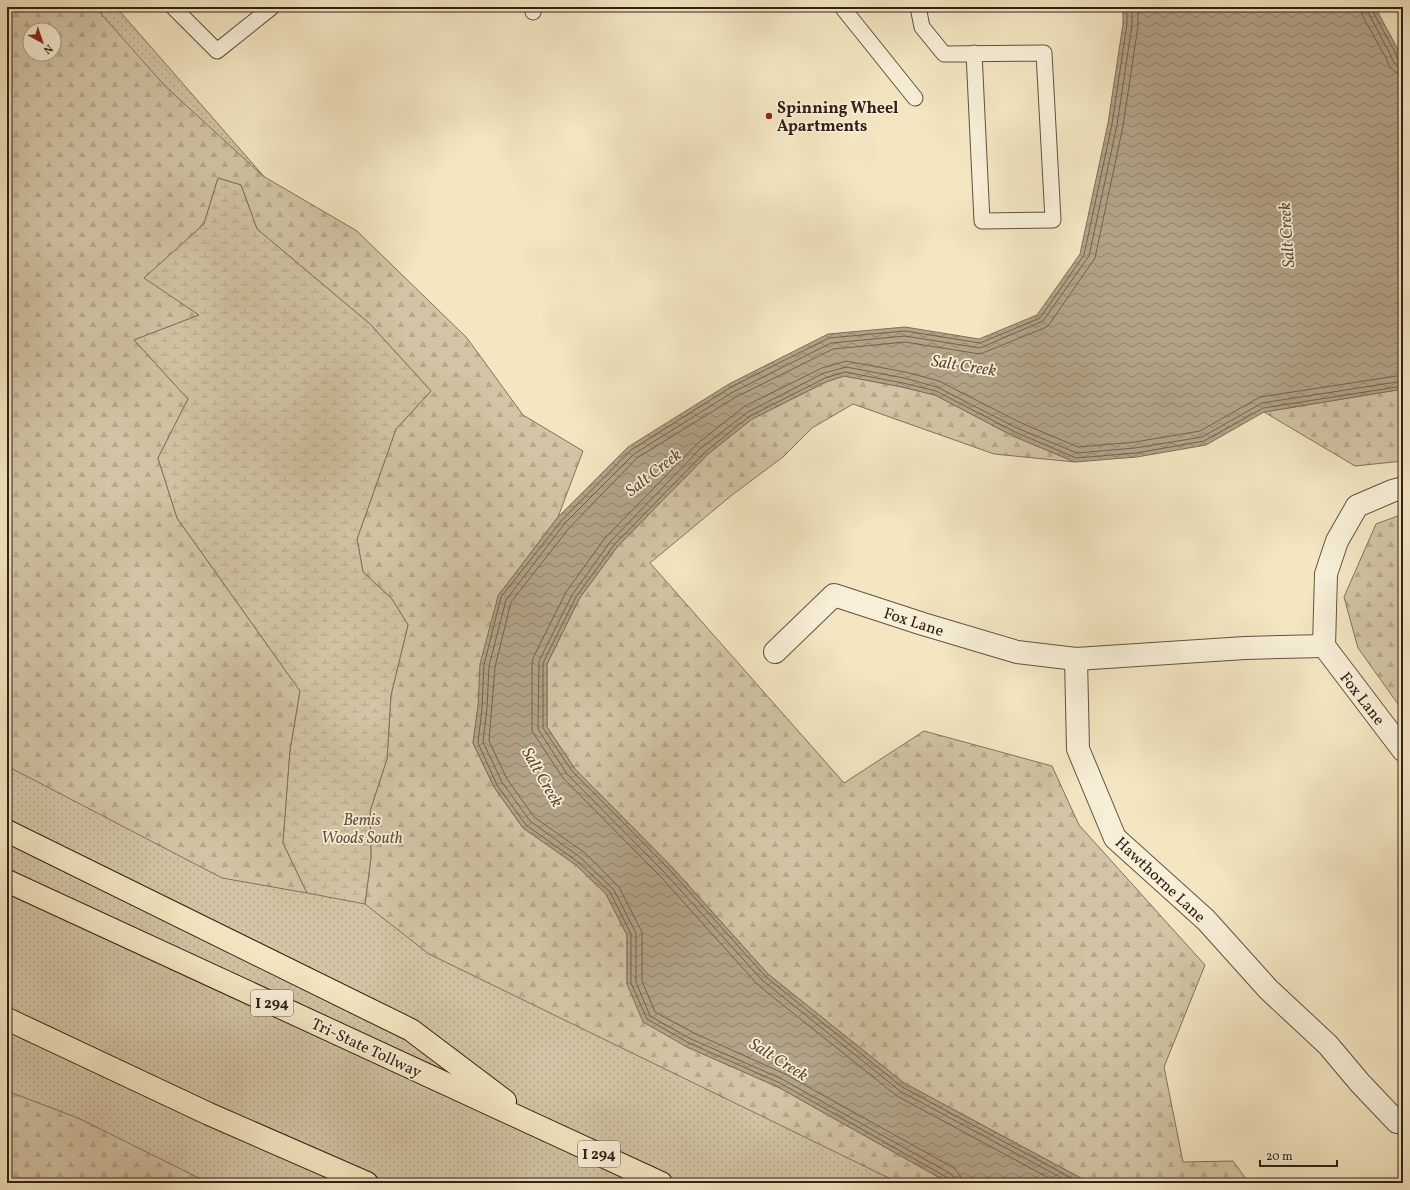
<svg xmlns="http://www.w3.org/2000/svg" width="1410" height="1190" font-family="Vollkorn,serif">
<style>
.grass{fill:url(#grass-dots);stroke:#82725e;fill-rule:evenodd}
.forest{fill:url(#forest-firs);stroke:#82725e;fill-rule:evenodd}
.wetland{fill:url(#wetland-marsh);stroke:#82725e}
.water{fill:url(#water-waves);stroke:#7f6f5a}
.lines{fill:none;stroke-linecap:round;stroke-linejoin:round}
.shore{stroke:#72624f;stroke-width:1}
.lane-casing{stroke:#635242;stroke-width:17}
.street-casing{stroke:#635242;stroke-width:24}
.highway-casing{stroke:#332017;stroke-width:24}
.lane{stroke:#f7efd7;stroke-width:15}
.street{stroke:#f7efd7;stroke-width:22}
.highway{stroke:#f3e6c1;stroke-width:22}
.poi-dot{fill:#8f2418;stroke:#f7efd7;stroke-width:1.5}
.labels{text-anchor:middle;stroke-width:3.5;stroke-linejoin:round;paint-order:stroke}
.shield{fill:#f7efd7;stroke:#6e5e51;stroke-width:1}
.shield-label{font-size:15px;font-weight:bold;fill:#332017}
.poi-label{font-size:16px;font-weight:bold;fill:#332017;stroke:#f7efd7;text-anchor:start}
.street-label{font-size:16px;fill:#332017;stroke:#f7efd7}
.park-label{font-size:16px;font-style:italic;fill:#635141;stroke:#f7efd7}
.water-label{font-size:17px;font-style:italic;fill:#5f4e3e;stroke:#f7efd7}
</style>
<defs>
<pattern id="grass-dots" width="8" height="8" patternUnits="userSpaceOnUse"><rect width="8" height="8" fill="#d2c4a4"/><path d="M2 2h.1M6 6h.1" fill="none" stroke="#b5a88c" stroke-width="1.8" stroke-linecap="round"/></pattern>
<pattern id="forest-firs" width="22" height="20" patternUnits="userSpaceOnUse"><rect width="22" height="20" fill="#d2c4a4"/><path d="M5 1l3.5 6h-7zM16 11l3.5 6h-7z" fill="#b5a88c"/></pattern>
<pattern id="wetland-marsh" width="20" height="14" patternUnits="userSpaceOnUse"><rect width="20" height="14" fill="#d2c4a4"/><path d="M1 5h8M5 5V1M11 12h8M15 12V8" fill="none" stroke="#b5a88c"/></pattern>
<pattern id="water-waves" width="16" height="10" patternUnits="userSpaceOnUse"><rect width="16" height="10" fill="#b2a387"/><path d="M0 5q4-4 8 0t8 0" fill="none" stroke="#91846d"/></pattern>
</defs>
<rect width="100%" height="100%" fill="#f3e6c1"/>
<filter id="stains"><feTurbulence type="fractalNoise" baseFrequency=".005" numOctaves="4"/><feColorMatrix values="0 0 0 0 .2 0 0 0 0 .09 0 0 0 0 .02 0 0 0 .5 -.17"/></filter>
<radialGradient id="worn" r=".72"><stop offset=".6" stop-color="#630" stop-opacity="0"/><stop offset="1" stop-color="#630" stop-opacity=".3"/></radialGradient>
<path class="grass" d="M7 7H116L1142 1183H7ZM30 30H54V54H30Z"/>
<g class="forest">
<path d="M7 7H95L165 86 263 176 357 231 467 338 523 415 583 451 558 517 498 596 478 707 473 743 494 787 523 828 576 865 606 894 627 935V984L687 1047 778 1087 949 1183H899L429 954 365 904 371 857 370 811 387 759 391 695 408 625 392 599 363 572 357 539 396 429 431 391 370 324 257 229 241 185 218 178 204 224 145 278 199 315 134 340 188 399 158 458 177 518 300 691 290 751 283 843 307 893 222 878 7 766ZM30 30H54V54H30Z"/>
<path d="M844 376 902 387 935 395 1013 436 1075 462 994 454 853 404 812 428 783 457 732 495 650 563 844 783 924 731 1052 766 1079 825 1205 965 1164 1067 1183 1162 1233 1161 1249 1183H1090L904 1083 768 974 671 866 575 769 547 727V664L579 599 617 547 708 454 752 419 826 382Z"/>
<path d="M1403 389V461L1355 466 1264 412Z"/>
<path d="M1403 514V711L1358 648 1344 597 1376 524Z"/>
<path d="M7 1091 78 1118 209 1183H7Z"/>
</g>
<path class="wetland" d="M218 178 241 185 257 229 370 324 431 391 396 429 357 539 363 572 392 599 408 625 391 695 387 759 370 811 371 857 365 904 307 893 283 843 290 751 300 691 177 518 158 458 188 399 134 340 199 315 144 278 204 224Z"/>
<path class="water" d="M1123 7H1375L1400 53 1403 65V389L1264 412 1206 445 1137 457 1075 462 1013 436 935 395 902 387 844 376 826 382 752 419 708 454 617 547 579 599 547 664V727L575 769 671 866 768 974 904 1083 1090 1183H949L778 1087 687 1047 643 1022 627 984V935L606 894 576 865 523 828 494 787 473 743 478 707 480 664 498 596 558 517 628 447 729 384 828 334 905 327 979 339 1037 315 1080 254 1108 123 1123 24Z"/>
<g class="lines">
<g class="shore">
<path d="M1361 7 1362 15 1386 58 1389 66 1395 72 1403 73"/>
<path d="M1367 7 1368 12 1391 56C1393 62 1395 67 1403 67"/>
<path d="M1372 7V10L1396 54 1398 60 1403 62"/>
<path d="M950 1183 948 1178 780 1083 689 1043 647 1019 631 983V934L610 892 578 862 526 825 497 785 478 743 482 708 484 665 501 597 562 520 631 450 731 387 829 338 905 331 980 343 1040 318 1084 255 1112 124 1127 24V7"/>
<path d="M955 1183 954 1178 951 1174 782 1079 691 1039 650 1016 636 982V933L614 890 581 858 530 821 502 782 483 742 487 708 489 666 506 600 565 523 634 454 733 392 831 343 905 336 980 348 1043 321 1089 256 1117 125 1132 25V7"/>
<path d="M961 1183 960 1175 954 1168 785 1074 694 1033 655 1012 642 981V932L619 887 585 853 534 817 507 779 489 741 495 667 511 602 570 527 637 458 736 397 833 349 905 342 980 354 1042 329 1048 326 1095 258 1123 126 1138 26V7"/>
<path d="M1058 1183 897 1096 758 985 660 876 563 778 532 731V665L533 658 566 592 605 538 697 444 745 406 822 368 846 361 905 372 939 381 1019 422 1078 447 1135 442 1200 431 1260 397 1403 375"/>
<path d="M1071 1183 900 1091 762 980 664 872 567 774 538 729 539 661 572 595 610 542 701 448 748 412 824 373 846 367 904 378 937 387 1017 428 1077 453 1135 448 1202 437 1262 403 1403 381"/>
<path d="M1081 1183 902 1087 766 977 668 868 572 771 543 728V663L576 597 614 545 705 452 750 416 825 378 845 372 903 383 936 391 1015 432 1076 458 1136 453 1204 441 1263 408 1403 386"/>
</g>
<g class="lane-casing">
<g id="lane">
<path d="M173 7 217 51 272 7"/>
<path d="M842 7 915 98"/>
<path d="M918 7 922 27 944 54 1044 53 1053 220 982 221 974 53"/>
<path d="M533 12 534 7"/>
</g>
</g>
<g class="street-casing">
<g id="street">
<path d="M1324 646 1326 574 1337 541 1357 506 1392 491 1403 488"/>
<path d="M1324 646 1403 750"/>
<path d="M775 652 834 595 923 624 1017 652 1076 659 1245 648 1324 646"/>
<path d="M1076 659 1078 749 1115 838 1206 920 1268 989 1328 1045 1360 1083 1397 1122 1403 1123"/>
</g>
</g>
<g class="highway-casing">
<g id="highway">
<path d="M7 831 411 1030 505 1101"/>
<path d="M7 881 661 1183"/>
<path d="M7 1019 209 1114 367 1183"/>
</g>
</g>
<use href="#lane" class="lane"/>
<use href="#street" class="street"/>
<use href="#highway" class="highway"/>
</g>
<circle class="poi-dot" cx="769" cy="116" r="4"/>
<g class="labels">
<g class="shield">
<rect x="251" y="990" width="42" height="26" rx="3"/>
<rect x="578" y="1141" width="42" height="26" rx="3"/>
</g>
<g class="shield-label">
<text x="272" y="1008">I 294</text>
<text x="599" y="1159">I 294</text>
</g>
<g class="poi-label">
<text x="777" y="113">Spinning Wheel<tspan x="777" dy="18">Apartments</tspan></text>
</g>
<g class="street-label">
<text transform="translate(914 621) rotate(18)" y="6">Fox Lane</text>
<text transform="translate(1363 698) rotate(52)" y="6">Fox Lane</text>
<text transform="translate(1161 879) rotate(43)" y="6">Hawthorne Lane</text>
<text transform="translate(367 1047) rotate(25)" y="6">Tri-State Tollway</text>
</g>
<g class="park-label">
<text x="362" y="825">Bemis<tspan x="362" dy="18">Woods South</tspan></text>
</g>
<g class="water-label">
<text transform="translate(1286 235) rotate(-94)" y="6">Salt Creek</text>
<text transform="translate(964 365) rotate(9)" y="6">Salt Creek</text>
<text transform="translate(653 472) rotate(-38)" y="6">Salt Creek</text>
<text transform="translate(543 777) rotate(60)" y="6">Salt Creek</text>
<text transform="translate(779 1059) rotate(32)" y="6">Salt Creek</text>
</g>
</g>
<rect width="1410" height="1190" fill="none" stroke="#f3e6c1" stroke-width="24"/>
<rect x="8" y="8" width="1394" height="1174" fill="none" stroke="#332017" stroke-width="2"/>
<rect x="12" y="12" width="1386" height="1166" fill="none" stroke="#332017"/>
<g transform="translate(42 42) rotate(140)"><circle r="19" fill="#f7efd7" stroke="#a99c8a"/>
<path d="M0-3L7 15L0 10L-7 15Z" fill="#8f2418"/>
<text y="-6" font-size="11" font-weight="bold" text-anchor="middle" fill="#332017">N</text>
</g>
<path d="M1260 1160v6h77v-6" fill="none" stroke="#332017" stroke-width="2"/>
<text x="1266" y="1160" font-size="12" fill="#332017" stroke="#f7efd7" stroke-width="3" paint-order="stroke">20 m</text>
<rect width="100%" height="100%" filter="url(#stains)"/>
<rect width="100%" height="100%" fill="url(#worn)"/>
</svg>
